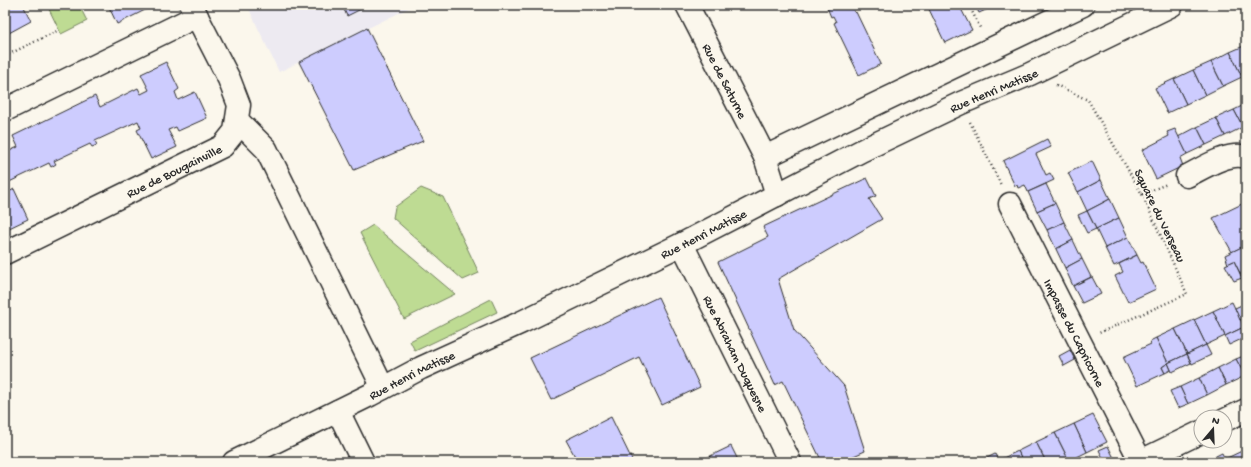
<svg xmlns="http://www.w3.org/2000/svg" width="1251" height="467" font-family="'Gochi Hand',sans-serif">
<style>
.built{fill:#edeaf1}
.green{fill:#bedb93;stroke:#74835f}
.building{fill:#cdccfe;stroke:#2b2b2b}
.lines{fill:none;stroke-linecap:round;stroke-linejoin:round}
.minor-casing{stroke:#2b2b2b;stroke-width:25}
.path{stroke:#2b2b2b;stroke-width:2.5;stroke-dasharray:1 3;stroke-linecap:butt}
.minor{stroke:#fbf7ec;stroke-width:22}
.labels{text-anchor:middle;stroke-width:4;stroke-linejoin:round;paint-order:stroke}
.street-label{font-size:13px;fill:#2b2b2b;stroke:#fbf7ec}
</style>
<rect width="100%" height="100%" fill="#fbf7ec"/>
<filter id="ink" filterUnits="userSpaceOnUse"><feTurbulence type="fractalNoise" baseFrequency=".025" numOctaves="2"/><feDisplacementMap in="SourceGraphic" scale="8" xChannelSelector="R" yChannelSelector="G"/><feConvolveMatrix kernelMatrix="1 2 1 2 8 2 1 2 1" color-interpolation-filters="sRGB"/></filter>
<g filter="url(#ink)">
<path class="built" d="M247 5H415L279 72Z"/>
<g class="green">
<path d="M47 5H79L87 21 61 34Z"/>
<path d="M421 188 443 197 479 273 463 280 393 218 395 207Z"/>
<path d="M373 225 455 294 404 319 360 233Z"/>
<path d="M491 299 497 312 415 351 410 341Z"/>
</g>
<g class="building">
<path d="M5 5H23L31 21 7 34 5 30Z"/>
<path d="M108 5H152L153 6 117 24Z"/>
<path d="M342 5H369L347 16Z"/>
<path d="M826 5H855L852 7 855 13 856 12 881 64 859 75 834 23 836 22 833 16 831 17Z"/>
<path d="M927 5H959L972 30 945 43Z"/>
<path d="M975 5H997L979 13Z"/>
<path d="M367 28 423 141 354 170 299 62Z"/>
<path d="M1246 45V75L1242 77 1230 52Z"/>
<path d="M1230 52 1242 77 1223 86 1211 62Z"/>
<path d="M166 62 179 89 175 92 178 100 195 92 207 118 178 131 176 127 168 130 177 147 151 159 137 130 141 128 138 121 95 141 97 145 92 147 90 144 54 161 56 164 51 167 49 163 5 184 9 192 14 189 28 219 5 230V153L18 147 13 136 95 96 100 107 138 88 141 94 149 90 141 74Z"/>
<path d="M1211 62 1223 86 1205 95 1193 70Z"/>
<path d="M1193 70 1205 95 1186 104 1174 79Z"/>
<path d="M1174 79 1186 104 1167 113 1155 88Z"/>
<path d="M1246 104V126L1243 127 1234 110Z"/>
<path d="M1234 110 1243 127 1225 136 1216 118Z"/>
<path d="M1216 118 1225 136 1206 145 1197 127Z"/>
<path d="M1197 127 1206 145 1187 154 1178 137Z"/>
<path d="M1175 129 1187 154 1180 158 1183 166 1156 179 1142 150 1169 136 1167 132Z"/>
<path d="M1047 139 1051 147 1036 154 1046 175 1050 173 1054 180 1028 192 1025 185 1018 188 1017 185 1015 186 1003 161Z"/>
<path d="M1092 161 1101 180 1078 192 1068 173Z"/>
<path d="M867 178 876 196 869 199 882 219 778 279 794 330 844 386 865 451 840 462H822L783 381 775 385 718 262 768 237 763 227Z"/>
<path d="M1101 180 1110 199 1087 211 1078 192Z"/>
<path d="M1046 184 1055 203 1037 211 1028 192Z"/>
<path d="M1110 199 1119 218 1096 229 1087 211Z"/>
<path d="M1055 203 1064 222 1047 230 1037 211Z"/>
<path d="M1242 204 1246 213V245L1232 252 1213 218Z"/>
<path d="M1087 211 1096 229 1087 233 1078 215Z"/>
<path d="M1119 218 1128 237 1105 248 1096 229Z"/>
<path d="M1064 222 1073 240 1056 249 1047 230Z"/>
<path d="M1128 237 1137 255 1114 266 1105 248Z"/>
<path d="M1073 240 1082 259 1065 268 1056 249Z"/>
<path d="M1246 245V285L1234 261 1228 264 1225 255Z"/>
<path d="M1137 255 1141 263 1143 262 1156 289 1128 302 1115 276 1123 272 1119 264Z"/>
<path d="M1082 259 1091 277 1073 286 1065 268Z"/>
<path d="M1234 261 1242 278 1234 281 1225 265Z"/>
<path d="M1092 277 1101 294 1082 303 1073 286Z"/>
<path d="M658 297 700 387 662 405 639 357 551 400 530 358Z"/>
<path d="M1232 302 1244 327 1225 336 1213 311Z"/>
<path d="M1246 303V317L1240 320 1235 308Z"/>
<path d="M1213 311 1225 336 1206 345 1194 320Z"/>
<path d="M1194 320 1206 345 1187 354 1175 329Z"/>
<path d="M1244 327 1246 331V337L1229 345 1225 336Z"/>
<path d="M1175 329 1187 354 1168 363 1156 338Z"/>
<path d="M1156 338 1168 363 1162 367 1165 373 1137 386 1123 357 1151 344 1150 341Z"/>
<path d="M1206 345 1211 355 1192 364 1187 354Z"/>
<path d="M1070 350 1075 360 1064 366 1059 356Z"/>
<path d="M1187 354 1191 363 1172 372 1168 363Z"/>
<path d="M1246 355V376H1245L1236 359Z"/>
<path d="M1236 359 1245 376 1226 385 1218 368Z"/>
<path d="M1168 363 1171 370 1165 373 1162 367Z"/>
<path d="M1218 368 1226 385 1207 395 1199 378Z"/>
<path d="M1199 378 1207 395 1188 404 1180 387Z"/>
<path d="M1180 387 1188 404 1178 408 1170 391Z"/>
<path d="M1093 415 1107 442 1087 452 1074 424Z"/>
<path d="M611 417 633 462H578L566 440Z"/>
<path d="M1074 424 1087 452 1069 461 1055 433Z"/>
<path d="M1055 433 1069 461 1067 462H1046L1036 442Z"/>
<path d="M1036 442 1046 462H1023L1018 451Z"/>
<path d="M731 446 739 462H698Z"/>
<path d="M1108 446 1116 462H1105L1099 450Z"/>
<path d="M1246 449V462H1216L1214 457 1222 453 1225 459Z"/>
<path d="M1018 451 1023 462H999V460Z"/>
<path d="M995 454 999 462H979Z"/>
<path d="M1214 457 1216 462H1207V461Z"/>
</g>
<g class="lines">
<g class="minor-casing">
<g id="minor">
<path id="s1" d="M687 5 765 157 777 195"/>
<path d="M5 110 197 16"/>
<path d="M237 120 266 149 383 388"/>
<path d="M765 157 1083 5"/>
<path d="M1187 176C1203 168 1229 151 1246 157"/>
<path id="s2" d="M1010 204 1141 462"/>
<path id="s3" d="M682 244 790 462"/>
<path id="s4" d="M5 253 223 146 235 131 239 105 229 79 191 5"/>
<path d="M338 411 363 462"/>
<path d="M1225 420 1246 410"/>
<path id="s5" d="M234 462 370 395 421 368 522 322 682 244 863 150 961 103 1030 74 1172 5"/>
<path d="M1139 462 1201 432"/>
</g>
</g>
<g class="path">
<path d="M969 5 981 30"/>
<path d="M5 56 59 30"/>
<path d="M1056 85 1088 100 1142 194 1187 294 1099 333"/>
<path d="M970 122 1001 185"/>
<path d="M1142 194 1167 184"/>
</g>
<use href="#minor" class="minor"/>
</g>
</g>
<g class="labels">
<g class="street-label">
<text dy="5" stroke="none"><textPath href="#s1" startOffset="85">Rue de Saturne</textPath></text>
<text dy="5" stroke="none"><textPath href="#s5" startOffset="846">Rue Henri Matisse</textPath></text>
<text dy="5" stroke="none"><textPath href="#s4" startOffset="188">Rue de Bougainville</textPath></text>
<text transform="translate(1161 215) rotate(64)" y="5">Square du Verseau</text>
<text dy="5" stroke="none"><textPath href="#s5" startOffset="522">Rue Henri Matisse</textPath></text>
<text dy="5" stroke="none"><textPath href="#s2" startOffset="144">Impasse du Capricorne</textPath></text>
<text dy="5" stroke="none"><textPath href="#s3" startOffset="122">Rue Abraham Duquesne</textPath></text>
<text dy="5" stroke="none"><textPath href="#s5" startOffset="198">Rue Henri Matisse</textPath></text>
</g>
</g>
<rect width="1251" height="467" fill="none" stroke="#fbf7ec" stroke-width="20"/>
<rect x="10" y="10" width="1231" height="447" fill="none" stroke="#2b2b2b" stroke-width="1.5" filter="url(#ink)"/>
<g transform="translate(1213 429) rotate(19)"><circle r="19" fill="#fbf7ec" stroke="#a8a59f"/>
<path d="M0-3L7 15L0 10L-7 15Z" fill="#2b2b2b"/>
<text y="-6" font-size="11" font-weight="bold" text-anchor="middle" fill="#2b2b2b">N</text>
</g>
</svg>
